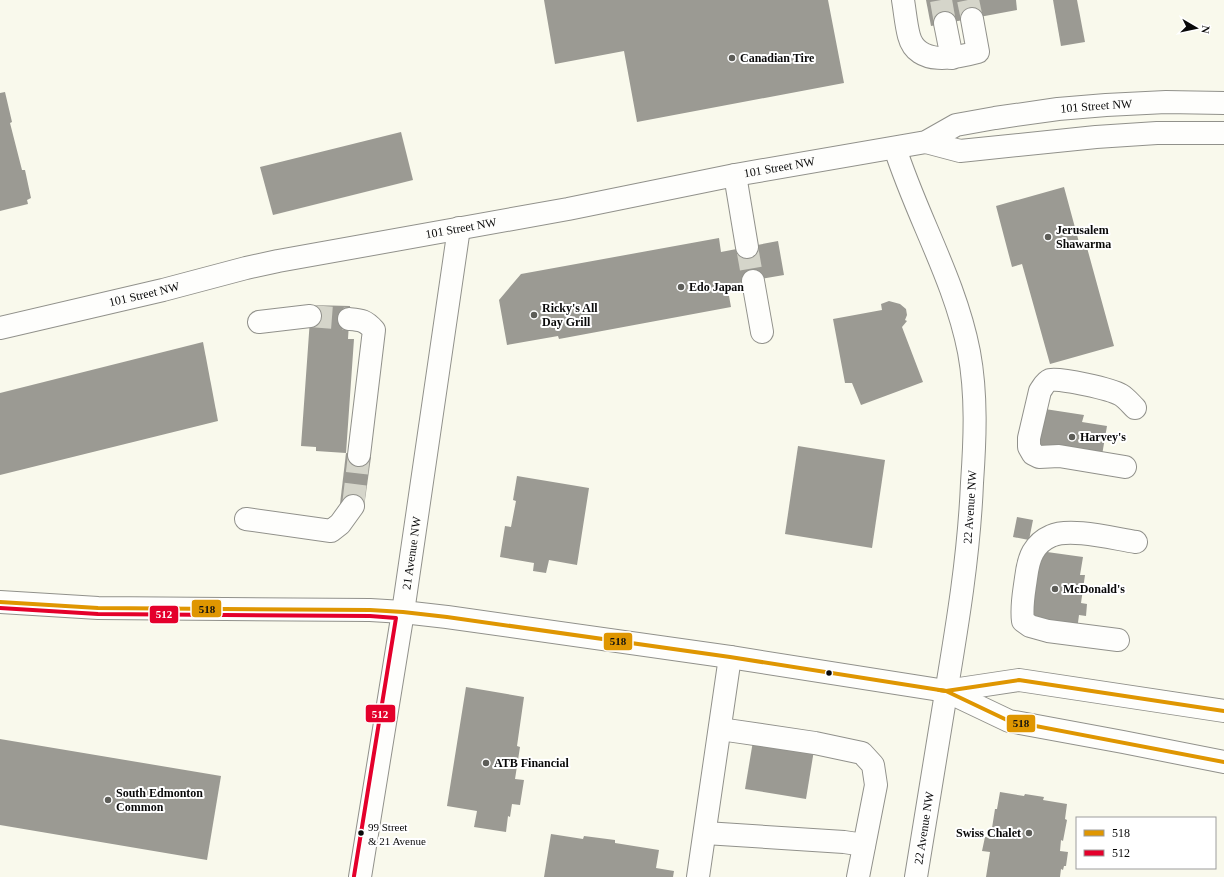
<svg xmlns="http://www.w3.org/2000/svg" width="1224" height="877" font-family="'Times New Roman',serif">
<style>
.building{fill:#9b9a93}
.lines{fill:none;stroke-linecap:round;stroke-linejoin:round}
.minor-tunnel{stroke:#d5d5ca;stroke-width:22;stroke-dasharray:22 11;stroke-linecap:butt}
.minor-casing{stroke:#91918b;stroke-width:24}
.minor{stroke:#fefefc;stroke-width:22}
.bus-1-casing{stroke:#fff;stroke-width:7}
.bus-2-casing{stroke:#fff;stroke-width:7}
.bus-1{stroke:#df9601;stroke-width:4}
.bus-2{stroke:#e4002b;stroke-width:4}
.poi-dot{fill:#5d5d58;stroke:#fff;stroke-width:1.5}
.bus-dot{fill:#090909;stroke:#fff;stroke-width:1.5}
.labels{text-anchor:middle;stroke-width:4;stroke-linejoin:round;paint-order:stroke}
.bus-label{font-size:11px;fill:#090909;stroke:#fff;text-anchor:start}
.poi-label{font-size:12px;font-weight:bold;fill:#090909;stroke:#fff;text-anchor:start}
.street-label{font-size:12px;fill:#090909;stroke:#fff}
.line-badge{stroke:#fff;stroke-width:1.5}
.badge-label{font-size:11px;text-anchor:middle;font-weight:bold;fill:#fff}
.pale-badge-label{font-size:11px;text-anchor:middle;font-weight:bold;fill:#111}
</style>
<rect width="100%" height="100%" fill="#f9f9ec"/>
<g class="building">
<path d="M544 0H828L844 83 637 122 624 51 555 64Z"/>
<path d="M926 0H1016L1017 10 931 26Z"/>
<path d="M1053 0H1077L1085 42 1061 46Z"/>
<path d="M5 92 12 122 10 123 22 170H25L31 198 27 200 28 204 0 211V93Z"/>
<path d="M401 132 413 180 273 215 260 167Z"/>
<path d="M1064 187 1080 246 1086 244 1114 346 1050 364 1022 264 1012 267 996 206Z"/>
<path d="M719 238 721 252 778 241 784 275 727 285 731 307 559 339 558 336 507 345 499 300 521 274Z"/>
<path d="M889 301 900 304 906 309 907 315 905 320 907 321 902 327 923 382 861 405 852 383H845L833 319 882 310 881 304Z"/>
<path d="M311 305 350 306 348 339H354L346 453 316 451V447L301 446Z"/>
<path d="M203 342 218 421 0 475V393Z"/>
<path d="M1045 409 1084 415 1082 422 1107 426 1102 455 1038 448Z"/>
<path d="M798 446 885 460 872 548 785 534Z"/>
<path d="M346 453 371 457 364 507 340 504Z"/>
<path d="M517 476 589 488 577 565 549 560 546 573 533 571 534 563 500 557 505 526 511 527 516 501 513 500Z"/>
<path d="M1017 517 1033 520 1029 540 1013 537Z"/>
<path d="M1047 552 1083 557 1080 575H1085L1081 603 1087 604 1086 616 1079 615 1077 630 1032 624 1031 565Z"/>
<path d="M466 687 524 697 517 746 520 747 515 779 524 780 520 805 512 804 510 817 508 816 506 832 474 827 477 811 447 806Z"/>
<path d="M0 739 221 776 207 860 0 825Z"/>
<path d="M753 741 814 750 806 799 745 789Z"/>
<path d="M1000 792 1024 796 1025 794 1044 797 1043 800 1067 804 1065 819 1067 820 1063 841 1061 840 1060 851 1068 852 1066 866H1064L1063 870 1061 869 1060 877H986L990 852 982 851 985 837 993 838 995 829 992 828 995 809H997Z"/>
<path d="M551 834 583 839 584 836 615 840V843L659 850 656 868 674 871 673 877H544Z"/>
</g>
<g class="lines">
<g class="minor-tunnel">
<path d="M941 0 945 23"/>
<path d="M968 0 972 19"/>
<path d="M747 247 753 281"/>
<path d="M310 316 349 319"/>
<path d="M353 506 359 455"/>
</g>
<g class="minor-casing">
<g id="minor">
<path d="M903 0C905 12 906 25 909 36 917 67 956 58 978 52L972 19"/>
<path d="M945 23 952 58"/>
<path d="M926 142 960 151 1096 137 1157 133H1224"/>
<path d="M895 148C917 217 955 280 969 352 977 395 975 440 972 483 969 556 957 627 945 699 935 758 926 818 916 877"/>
<path d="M735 175 747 247"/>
<path d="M753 281 762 332"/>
<path d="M349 319C361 320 365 320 374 330L359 455"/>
<path d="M259 322 310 316"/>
<path id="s1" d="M0 328 163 290 246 268 278 261 568 209 735 175 926 142 956 125 995 118 1058 109 1106 105 1166 102 1224 103"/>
<path d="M1125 467 1059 456 1039 457 1033 454 1029 447V438L1040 391C1043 387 1045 382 1050 380 1061 378 1111 389 1121 395 1126 398 1130 403 1135 408"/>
<path d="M246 519 331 531 340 524 353 506"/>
<path d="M0 602 98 608 370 610 403 612 447 617 730 657 946 691 1009 721 1123 742 1224 762"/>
<path d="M1118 640 1048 631 1030 626 1023 621C1021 606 1024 593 1026 578 1027 570 1029 559 1033 552 1037 545 1044 539 1051 536 1070 527 1115 539 1136 542"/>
<path d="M946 691 1019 680 1224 711"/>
<path d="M720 729 815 743 862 753 873 765 876 785 858 877"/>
<path d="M705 833 844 842 864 845"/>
<path id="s2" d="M360 877 403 612 459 228"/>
<path d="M698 877 730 657"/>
</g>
</g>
<use href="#minor" class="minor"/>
<g class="bus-1-casing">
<g id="bus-1">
<path d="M0 602 98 608 370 610 403 612 447 617 730 657 946 691 1009 721 1224 762"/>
<path d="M939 690 946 691 1019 680 1224 711"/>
</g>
</g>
<g class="bus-2-casing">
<path id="bus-2" d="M0 608 98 614 370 616 396 618 354 876"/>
</g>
<use href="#bus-1" class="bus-1"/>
<use href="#bus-2" class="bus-2"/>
</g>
<g class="poi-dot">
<circle cx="732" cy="58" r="4"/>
<circle cx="1048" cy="237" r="4"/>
<circle cx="681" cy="287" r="4"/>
<circle cx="534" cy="315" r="4"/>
<circle cx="1072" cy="437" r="4"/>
<circle cx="1055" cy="589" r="4"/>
<circle cx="486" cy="763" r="4"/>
<circle cx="108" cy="800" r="4"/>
<circle cx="1029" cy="833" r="4"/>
</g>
<g class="bus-dot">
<circle cx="829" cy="673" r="3.5"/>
<circle cx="361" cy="833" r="3.5"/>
</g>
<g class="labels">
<g class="bus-label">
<text x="368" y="831">99 Street<tspan x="368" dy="14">&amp; 21 Avenue</tspan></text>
</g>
<g class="poi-label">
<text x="740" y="62">Canadian Tire</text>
<text x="1056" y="234">Jerusalem<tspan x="1056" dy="14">Shawarma</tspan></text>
<text x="689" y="291">Edo Japan</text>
<text x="542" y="312">Ricky's All<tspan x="542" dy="14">Day Grill</tspan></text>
<text x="1080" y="441">Harvey's</text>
<text x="1063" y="593">McDonald's</text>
<text x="494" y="767">ATB Financial</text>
<text x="116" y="797">South Edmonton<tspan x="116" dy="14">Common</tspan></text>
<text x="1021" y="837" text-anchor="end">Swiss Chalet</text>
</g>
<g class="street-label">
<text dy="4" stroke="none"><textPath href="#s1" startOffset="1121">101 Street NW</textPath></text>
<text dy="4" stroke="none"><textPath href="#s1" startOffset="796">101 Street NW</textPath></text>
<text dy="4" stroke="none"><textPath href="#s1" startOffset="472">101 Street NW</textPath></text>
<text dy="4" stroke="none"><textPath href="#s1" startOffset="148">101 Street NW</textPath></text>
<text transform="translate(970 507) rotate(-86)" y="4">22 Avenue NW</text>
<text dy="4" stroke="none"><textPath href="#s2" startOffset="328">21 Avenue NW</textPath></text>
<text transform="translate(924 828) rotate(-81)" y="4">22 Avenue NW</text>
</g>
</g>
<g class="line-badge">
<rect x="191" y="599" width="31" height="19" rx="4" fill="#df9601"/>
<rect x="149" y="605" width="30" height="19" rx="4" fill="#e4002b"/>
<rect x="603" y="632" width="30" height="19" rx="4" fill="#df9601"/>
<rect x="365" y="704" width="31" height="19" rx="4" fill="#e4002b"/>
<rect x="1006" y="714" width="30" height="19" rx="4" fill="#df9601"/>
</g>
<g class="badge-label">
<text x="164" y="618">512</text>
<text x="380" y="718">512</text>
</g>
<g class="pale-badge-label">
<text x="207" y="613">518</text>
<text x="618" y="645">518</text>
<text x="1021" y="727">518</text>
</g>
<rect x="1076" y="817" width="140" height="52" fill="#ffffff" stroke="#9d9d9d"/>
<rect x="1084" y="830" width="20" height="6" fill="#df9601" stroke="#9d9d9d"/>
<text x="1112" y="837" font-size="12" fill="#090909">518</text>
<rect x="1084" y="850" width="20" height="6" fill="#e4002b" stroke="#9d9d9d"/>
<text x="1112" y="857" font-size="12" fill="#090909">512</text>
<g transform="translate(1196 28) rotate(99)" stroke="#ffffff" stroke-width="3" paint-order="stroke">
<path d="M0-3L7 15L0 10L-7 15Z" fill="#090909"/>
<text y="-6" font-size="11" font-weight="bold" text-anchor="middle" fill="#090909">N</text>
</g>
</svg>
